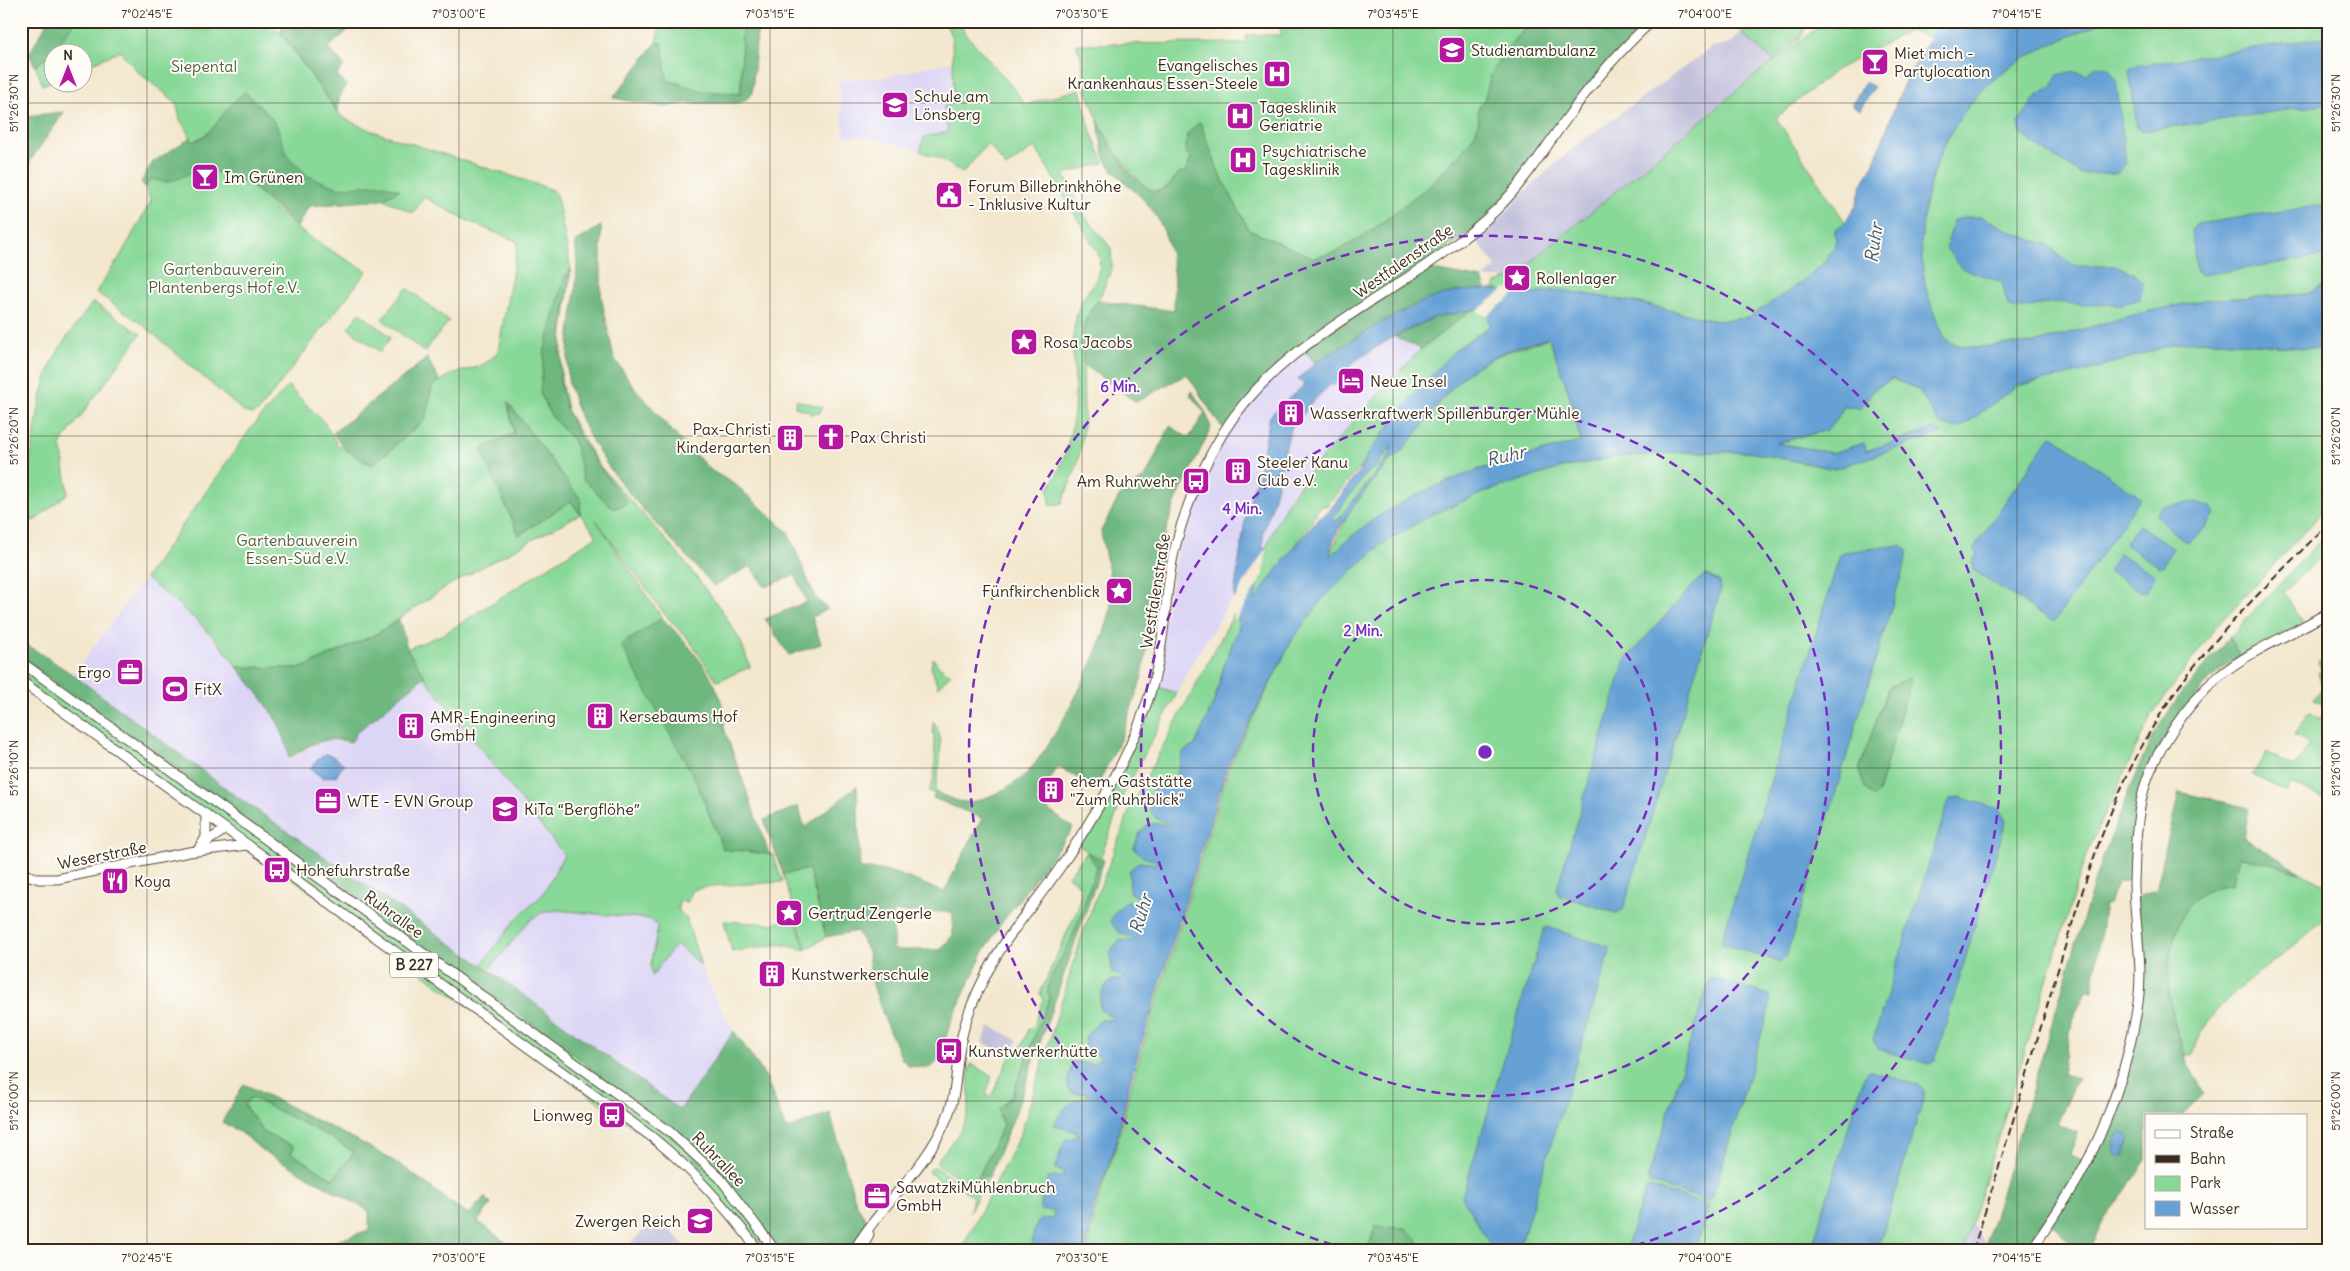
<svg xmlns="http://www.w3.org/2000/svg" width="2350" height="1271" font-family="Delius,sans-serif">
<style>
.built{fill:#ddd5f6}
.industrial{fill:#c2c1dc}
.green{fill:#88d898;stroke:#62815b;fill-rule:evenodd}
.forest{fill:#6eb880;stroke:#54714f;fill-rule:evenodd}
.water{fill:#66a1d6;stroke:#50667a;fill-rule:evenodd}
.pier{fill:#f3e7ce}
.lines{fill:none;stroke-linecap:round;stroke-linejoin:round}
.secondary-casing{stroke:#574638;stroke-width:11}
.primary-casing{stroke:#574638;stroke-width:11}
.secondary{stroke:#fff;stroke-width:9}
.primary{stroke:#fff;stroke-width:9}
.rail{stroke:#3b2a1e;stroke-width:2;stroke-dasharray:8 4;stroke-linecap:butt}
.ticks{fill:none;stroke:#3b2a1e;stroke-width:1;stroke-opacity:0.45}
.ring{fill:none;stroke:#7b2cbf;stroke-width:2.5;stroke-dasharray:9 6}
.labels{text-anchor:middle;stroke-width:4;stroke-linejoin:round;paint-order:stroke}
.shield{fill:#fdfcf7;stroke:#75695f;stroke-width:1}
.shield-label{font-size:15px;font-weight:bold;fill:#3b2a1e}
.poi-label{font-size:16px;fill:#3b2a1e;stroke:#fdfcf7;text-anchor:start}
.park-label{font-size:16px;fill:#525e43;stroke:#fdfcf7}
.street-label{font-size:16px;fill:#3b2a1e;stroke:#fdfcf7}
.water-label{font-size:18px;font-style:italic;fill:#4c5a68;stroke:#fdfcf7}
.centre{fill:#7b2cbf;stroke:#fdfcf7;stroke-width:2.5}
.ring-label{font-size:15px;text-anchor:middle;font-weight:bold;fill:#7b2cbf;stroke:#fdfcf7;stroke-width:4;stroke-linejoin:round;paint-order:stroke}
.neatline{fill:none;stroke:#3b2a1e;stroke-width:2}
.ticks-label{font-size:12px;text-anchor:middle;fill:#3b2a1e}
</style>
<rect width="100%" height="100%" fill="#fdfcf7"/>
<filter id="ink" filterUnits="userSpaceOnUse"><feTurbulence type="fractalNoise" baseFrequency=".02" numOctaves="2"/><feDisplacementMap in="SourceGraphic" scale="10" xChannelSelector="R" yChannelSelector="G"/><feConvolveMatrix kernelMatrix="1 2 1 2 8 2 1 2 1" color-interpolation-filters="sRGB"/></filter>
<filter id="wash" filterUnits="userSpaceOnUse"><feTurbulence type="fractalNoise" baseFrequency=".0096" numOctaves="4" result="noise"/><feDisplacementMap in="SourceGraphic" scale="20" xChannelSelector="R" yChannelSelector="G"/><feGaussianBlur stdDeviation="1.12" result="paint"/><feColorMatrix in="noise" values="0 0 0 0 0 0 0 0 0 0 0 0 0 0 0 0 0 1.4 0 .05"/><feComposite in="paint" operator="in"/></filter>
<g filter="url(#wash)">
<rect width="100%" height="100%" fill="#f3e7ce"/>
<g class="built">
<path d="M951 61 953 104 944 107 948 132 924 136 920 151 869 137 844 135 839 80 885 77Z"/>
<path d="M1395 337 1421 349 1355 420 1309 473 1288 501 1265 550 1263 547V532L1271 510 1290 430 1265 439 1234 595 1187 672 1177 693 1154 686 1176 555 1188 505 1241 408 1303 349 1315 363 1298 378 1304 385 1307 412 1309 404 1330 385H1333L1355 361Z"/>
<path d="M145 578 186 611 226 651 277 719 288 747 290 759 320 742 330 739 350 743 357 732 425 677 564 855 544 893 517 918 481 965 237 797 253 784 236 796 73 675Z"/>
<path d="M556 910 650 919 657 926V938L649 961 652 975 676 943 701 965 716 1000 734 1031 680 1110 656 1095 489 970 529 921 541 913Z"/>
</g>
<g class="industrial">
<path d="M1751 21H1810L1802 37 1513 278H1483L1496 267 1475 239 1499 220 1524 192 1574 147 1712 47 1730 44Z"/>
<path d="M990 1026 1018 1040 1010 1056 982 1042Z"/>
<path d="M658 1217 689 1250H624L637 1237Z"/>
<path d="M1971 1222 1986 1244 1984 1250H1963Z"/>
</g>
<g class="green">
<path d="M76 21H256L280 32 338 113 345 119 372 131 539 185 552 190 557 196 571 270 562 341 561 381 568 413 598 464 680 556 723 612 741 642 750 667 717 681 690 641 666 616 596 520 662 618 622 645 696 781 723 849 772 854 783 882 711 886 692 890 688 902 679 901 678 910 686 918 701 965 676 944 652 976C648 955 657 946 657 926L650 919 556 910 541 913 529 921 489 970 481 965 517 918 543 894 564 855 425 678 407 649 444 634 597 536 580 514 449 585 378 633 302 668 237 667C213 631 180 605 145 578L252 427 288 386 324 422 337 444 367 463 425 420 432 387C437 383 443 379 449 376 466 367 484 371 498 351L518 242 468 221 424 197 413 213 382 198 399 190C375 183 366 187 342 188 322 188 294 171 286 152 282 144 280 135 277 126L223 115 213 129 193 142 180 119 176 102 139 73 120 51 83 67 82 52H52V81L43 85 35 66 49 56ZM508 403 581 500 580 513 571 501 519 535 481 450 514 433Z"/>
<path d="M661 21H742L741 94 703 91 666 80 662 43H656Z"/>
<path d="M754 21H805L768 27 757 32Z"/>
<path d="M945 21H960L964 32 1016 91 1025 105 1080 89 1091 132 1104 163 1064 174 1083 214 1111 248 1112 268 1099 299 1090 310 1083 367 1084 419 1081 445 1077 465 1062 503 1051 506 1048 490C1066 464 1075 422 1075 391 1075 363 1069 343 1077 314 1082 291 1104 282 1099 255L1035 147 1006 167 988 143 963 173 941 159 920 151 924 137 948 132 944 106 954 104 952 39Z"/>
<path d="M1281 21H1533L1516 37 1491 75 1485 98 1478 109 1479 121 1474 136 1464 149 1429 186 1371 231 1336 252 1314 258 1249 230 1219 173 1200 122 1187 134 1186 148 1191 158 1185 172 1179 173 1169 186 1160 191 1146 188 1107 142 1087 92 1081 57 1076 44 1246 43V35H1281Z"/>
<path d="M1754 21H1808L1801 36 1773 60 1742 34Z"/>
<path d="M1826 21H1946L1936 28 1929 38 1910 30 1836 70 1776 118 1845 222 1835 230 1836 246 1828 254 1827 260 1813 273 1767 307 1748 318 1716 321 1640 303 1560 290 1523 294 1494 289 1496 283 1513 277 1756 75Z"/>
<path d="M2104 21H2329V283L2307 294 2204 300 2141 313 2030 344H2003L1974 348 1953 344 1943 338C1938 322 1930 305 1926 288 1910 215 1937 129 1993 80 2025 52 2066 39 2104 21Z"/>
<path d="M205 171C252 172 267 206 301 231 321 246 345 258 367 271L258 412 252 414 244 412 142 324 96 292 121 255 151 201 145 187 151 179 167 182 189 172Z"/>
<path d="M407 288 449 321 424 352 382 319Z"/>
<path d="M93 302 141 334 61 443 68 493 37 519 22 526C20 501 28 481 31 457 37 422 40 385 57 353 67 335 81 319 93 302Z"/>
<path d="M1479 308 1488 313 1490 326 1456 349 1393 421 1361 467 1326 506H1320C1301 542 1276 570 1253 604L1265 550 1275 526 1288 501 1309 473 1355 420 1421 349 1470 311Z"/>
<path d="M360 313 391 337 380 352 348 328Z"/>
<path d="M1549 338 1568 390 1581 442 1479 469 1450 481 1381 517 1329 556 1348 514 1389 461 1401 452 1450 389 1474 368 1496 356Z"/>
<path d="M2219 341 2329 350V505L2216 627 2151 716 2086 855 1963 1250H1415L1418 1240 1405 1228 1375 1227 1368 1250H1088L1096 1205 1115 1150 1133 1079 1229 767 1292 640 1321 601 1352 570 1381 545 1429 516 1487 491 1561 468 1615 457 1682 452H1749L1835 469 1934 429 1866 451 1864 443 1832 453 1776 443 1827 430 1836 421 1844 406 1861 408 1875 388 1892 379 1918 389 1939 423 1966 424 2016 386 2083 372 2181 342ZM1720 586 1623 910 1616 913 1558 895 1557 888ZM1910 678H1911L1878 792 1865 788 1859 770 1888 688Z"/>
<path d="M796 400 822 407 820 413 810 414 808 411 795 407Z"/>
<path d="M1393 446 1389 457 1336 522 1331 519 1367 472Z"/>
<path d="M2329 531V548L2284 592 2303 623 2240 656 2229 638Z"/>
<path d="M1236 610 1239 627 1225 662 1214 702 1195 745 1183 752 1184 783 1154 784 1171 822 1169 825C1148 821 1141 828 1134 848L1157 861 1155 864 1139 862 1144 901 1120 933 1134 938 1100 1059 1093 1064 1073 1062V1093H1088L1087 1097 1054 1125 1077 1132 1078 1136 1060 1151 1059 1171 1064 1173V1176L1045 1184 1040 1201 1053 1211V1218L1030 1247 1031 1250H961L1021 1133 1083 932 1132 804Z"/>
<path d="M21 657 172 764 205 791 416 945 473 981 568 1049 693 1151 774 1250H758L690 1169 21 680Z"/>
<path d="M933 658 938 666 951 674 938 687 931 667Z"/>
<path d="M2322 660 2329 666V801L2291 783 2287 792 2252 775 2267 752 2293 767 2301 759 2309 743 2294 735 2309 712 2320 719 2328 707 2313 699 2323 688 2318 673 2322 670 2318 663Z"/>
<path d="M1154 686 1177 693 1124 793 1099 862 1078 844 1113 787Z"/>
<path d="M933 721C947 740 938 773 934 794L929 791C940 768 933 745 933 721Z"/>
<path d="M1086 853 1097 865C1086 896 1078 928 1063 957 1057 971 1045 980 1050 996L1012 1096 1005 1102 999 1117 1003 1125 980 1174 972 1183 985 1175 989 1177 982 1189 978 1190 938 1165 936 1162C948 1146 964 1131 968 1111 971 1096 966 1080 971 1064L992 1076 986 1094 991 1097 1013 1050 1019 1052 1029 1029 1036 1025 1035 1023 1043 1000 1040 993 1078 908 1081 892 1080 886 1068 876Z"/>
<path d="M2239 856 2301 872 2329 887V912C2291 960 2208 992 2193 1054L2186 1056C2179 1037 2172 1017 2169 997 2165 976 2173 916 2190 902 2201 893 2218 884 2232 885Z"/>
<path d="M809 869 826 937 806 949 783 874Z"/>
<path d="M794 917 806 950 780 944 732 952 724 921 773 924Z"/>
<path d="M251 1097 330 1137 354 1152 333 1179 291 1153 294 1147 264 1133 244 1105Z"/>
<path d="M932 1167H935L976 1193 978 1196 970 1211 973 1197 960 1187 958 1188 950 1183 947 1186 928 1172Z"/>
</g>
<g class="forest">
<path d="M48 21H76L49 56 35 66 29 54Z"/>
<path d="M284 21H358L328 48 344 65 337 75 347 85 339 98 338 112 281 32Z"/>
<path d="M742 21H754L757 32 752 94 744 101 735 103H685L665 107 613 98 656 43H662L667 80 703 91 741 94Z"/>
<path d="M1533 21H1651L1628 43 1519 185 1475 229 1302 347 1225 430 1217 421 1187 374 1136 402 1083 364C1082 337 1079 323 1098 301L1174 311C1175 269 1173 229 1141 197 1132 188 1112 173 1107 162 1101 150 1100 133 1098 120 1105 138 1136 189 1156 192L1169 186 1179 173 1185 172 1191 158 1186 153 1187 134 1200 122 1219 173 1249 230 1314 258 1336 252 1371 231 1429 186 1464 149 1474 136 1479 121 1478 109 1485 98 1491 75 1506 49Z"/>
<path d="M245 92 268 114 277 126 286 154 308 176 339 188 381 184 400 190 379 200 309 206 297 227C266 198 241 167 195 172 185 173 176 182 166 182 162 182 156 180 151 179L145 187 141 182 153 162 190 138 193 142C211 136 218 119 230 106 234 101 240 97 245 92Z"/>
<path d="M64 112 21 174V120L34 115Z"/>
<path d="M601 226V296L614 358 634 387 680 440 712 471 736 485 788 532 815 597 828 609 812 617 821 644 789 655 765 619 807 602 795 575 765 587 750 566 714 586C664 530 597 472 574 400 572 393 568 385 568 378 565 333 582 288 575 242Z"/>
<path d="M1422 268 1482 279 1486 289 1458 291 1382 322 1315 363 1303 349Z"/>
<path d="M570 269C567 305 557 344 560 380 564 427 600 468 628 503L613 509 583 479 574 441 551 416 540 393 545 349 565 276Z"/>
<path d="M1479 308 1470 311 1421 349 1395 337 1433 318Z"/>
<path d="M427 358 440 381 432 387 425 420 373 465C357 459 342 448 333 433Z"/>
<path d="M1192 391 1206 413 1211 428 1177 498 1166 530 1142 677 1121 738 1096 788 1058 767 1036 801 1073 828 1000 925 983 953 951 1022 938 1060 929 1068 909 1066 902 1059 887 1026 871 979 868 952 857 931 826 937 809 869 783 874 764 820 798 806 805 828 857 786 860 869C893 868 914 881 944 892L982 818 933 798 936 792C945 796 958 803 968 802 982 802 1013 786 1023 777 1051 752 1107 643 1111 606 1114 584 1104 554 1101 531L1119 497 1146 476 1170 426 1189 438 1205 413 1190 395ZM893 912H953V935L940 950H893Z"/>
<path d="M508 402 581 500 580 514 571 501 519 535 481 450 514 433Z"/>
<path d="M662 618C689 644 728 687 724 728L769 854 723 849 696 781 621 645Z"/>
<path d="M399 620 408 651 425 676 357 732 351 742C323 735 312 744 289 758 285 722 259 695 237 667L302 668 379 633Z"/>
<path d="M2229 638 2240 656 2220 670 2202 688 2146 776 2133 879 2117 883 2109 904 2105 905 2092 991 2087 990 2073 1018 2062 1074 2078 1078 2057 1124 2077 1132 2070 1155 2086 1161 2031 1250H1984L2097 873 2131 785 2155 733 2179 696Z"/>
<path d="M21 641 72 674 236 796 489 970 680 1110 734 1031 766 1077 786 1130 830 1113 856 1203 870 1226 850 1250H776L747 1208 643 1111 568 1049 473 981 416 945 205 791 172 764 21 657Z"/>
<path d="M1911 677 1878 793 1873 798 1865 788 1859 770 1888 688Z"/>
<path d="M2179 792 2249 808 2244 838 2301 872 2239 856 2232 885C2212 884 2191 898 2183 915 2159 962 2168 1017 2188 1064 2193 1075 2200 1083 2204 1094L2183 1115H2146V1160L2102 1223 2089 1250H2063L2068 1241 2050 1223 2105 1122 2139 1002 2135 898 2156 890Z"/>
<path d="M1087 852 1104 860 1014 1117 989 1177 985 1175 977 1186 972 1183 980 1174 1003 1125 998 1109 1012 1096 1050 996 1047 993 1050 979 1073 936 1097 866Z"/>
<path d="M244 1084 362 1143 401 1165 457 1207 469 1214 485 1197 491 1204 478 1221 515 1250H310L369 1230V1211L260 1149 246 1136 222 1122ZM251 1097 330 1137 354 1152 333 1179 291 1153 294 1147 264 1133 244 1105Z"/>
<path d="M1375 1227 1405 1228 1418 1240 1415 1250H1368Z"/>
</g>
<g class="water">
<path d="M1946 21H2104C2066 39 2025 52 1993 80 1937 129 1910 215 1926 288 1930 305 1938 322 1943 338L1953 344 1974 348 2003 344H2030L2141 313 2204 300 2307 294 2329 283V350L2219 341 2181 342 2083 372 2016 386 1966 424 1953 428 1939 423 1918 389 1892 379 1875 388 1861 408 1844 406 1836 421 1827 430 1777 443 1832 453 1864 443 1866 451 1934 429 1942 433 1835 469 1749 452H1682L1615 457 1561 468 1487 491 1429 516 1381 545 1352 570 1321 601 1292 640 1227 767 1131 1078 1114 1150 1094 1206 1086 1250H1031L1034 1229 1039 1220 1053 1218 1055 1214 1053 1211 1040 1210 1045 1184 1049 1178 1064 1176V1173L1055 1168C1060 1159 1060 1150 1065 1140L1078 1136 1077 1132 1054 1125C1061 1109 1070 1101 1087 1097L1088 1093H1073L1068 1089V1077L1073 1062 1093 1064 1100 1059V1055L1084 1053 1086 1036 1100 1020H1112V1017L1100 1010C1100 995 1101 989 1112 980H1122L1124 977 1112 973 1110 951 1120 940 1132 941 1133 938 1120 933 1110 922 1115 912 1127 901 1142 903 1144 901 1130 893 1129 871 1139 862 1155 864 1157 861 1143 857 1134 848C1141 826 1146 821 1169 825L1170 823 1157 819 1149 809 1154 783 1159 785 1184 783V781L1176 777 1183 752 1195 745 1214 702 1225 662 1239 627 1234 595 1246 513 1260 467 1270 416 1278 408 1294 424 1290 429 1271 510 1263 532V547L1265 550 1254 602 1272 576 1317 519 1328 512 1362 468 1367 455 1418 389 1456 349 1490 326 1488 313 1479 308 1433 318 1398 334 1355 361 1333 385H1330L1310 404 1302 416 1287 400 1304 385 1298 379 1315 363 1382 322 1425 300 1458 291 1486 289 1523 294 1560 290 1640 303 1716 321 1748 318 1800 283 1827 260 1828 254 1836 246 1835 230 1845 222 1856 206 1861 186 1873 165 1903 85 1936 28 1941 22ZM1549 338 1568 390 1581 442C1494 463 1393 489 1330 557 1328 533 1373 480 1389 461 1393 457 1397 455 1401 451 1427 425 1443 390 1474 368 1496 353 1523 345 1549 338ZM1393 446 1389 457 1336 522 1332 519 1367 472 1374 469Z"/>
<path d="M2329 37V104L2143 131 2137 128 2129 70 2133 66Z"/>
<path d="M2096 66 2108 68 2116 79 2126 163 2118 173 2081 174 2031 142 2021 133 2018 123 2036 97 2053 86 2057 75 2076 71 2086 75Z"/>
<path d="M1865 82 1874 87 1860 110 1852 105Z"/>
<path d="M2329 204V255L2203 275 2197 272 2191 231 2197 224Z"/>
<path d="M1967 217H1982L2016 234 2048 245 2061 257 2075 266H2114L2134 273 2143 284 2140 299 2124 304 2084 305 2056 302 2016 309 2008 306 2002 282 1961 268 1946 248 1954 220Z"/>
<path d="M2053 436 2141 498 2054 622 1973 570 1972 562 1978 553 1973 549 2049 438Z"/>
<path d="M2195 502 2211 507 2215 514 2206 527 2188 542 2173 532 2156 515 2162 507Z"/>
<path d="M2139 525 2173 548 2163 566 2160 567 2126 545 2125 542Z"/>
<path d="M1901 545 1907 550V556L1786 957 1781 962 1723 944 1722 939 1840 555 1844 552Z"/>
<path d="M2119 553 2155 575 2146 592H2142L2108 571Z"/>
<path d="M1706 575 1719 581 1720 592 1623 910 1616 913 1558 895 1557 888 1625 660 1700 578Z"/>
<path d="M326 754 331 755 344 764 336 776 323 778 310 769 319 758Z"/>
<path d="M1959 797 1999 809 2006 821 1935 1061 1929 1064 1877 1049 1873 1040 1948 803 1950 799Z"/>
<path d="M1547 927 1609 947 1610 951 1519 1250H1493L1462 1197 1544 929Z"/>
<path d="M1714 978 1769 995 1771 1002 1713 1196 1709 1201 1650 1183 1648 1178 1709 981Z"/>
<path d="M1868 1070 1920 1086 1924 1090V1097L1878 1250H1811L1865 1073Z"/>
<path d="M2120 1132 2129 1136 2124 1157 2116 1156C2113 1149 2114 1137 2120 1132Z"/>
<path d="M1649 1187 1707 1204 1708 1208 1696 1250H1626L1645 1190Z"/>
</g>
<g class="pier">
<path d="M1506 288 1519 291 1486 316 1477 311Z"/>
<path d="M1266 548 1264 574 1235 621 1232 603Z"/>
</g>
</g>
<g filter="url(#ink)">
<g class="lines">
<g class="secondary-casing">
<g id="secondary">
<path d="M200 846 226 829"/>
<path d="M21 873 39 879H57L189 852 248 845"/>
<path d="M854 1250C881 1204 925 1170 946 1120 957 1096 955 1072 960 1046 965 1015 981 982 997 955 1015 925 1039 898 1059 869 1090 824 1116 780 1137 730 1146 706 1155 682 1159 657 1166 622 1166 586 1174 552 1184 510 1201 469 1223 433 1286 330 1414 291 1498 208 1525 181 1544 149 1567 118 1592 83 1620 50 1652 21"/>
<path d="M862 1250 869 1234"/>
<path d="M2032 1250C2047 1225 2065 1202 2079 1177 2109 1123 2129 1063 2138 1003 2144 962 2134 923 2134 882 2135 852 2136 818 2144 789 2154 752 2189 701 2218 677 2250 650 2293 634 2329 612"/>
</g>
</g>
<g class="primary-casing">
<g id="primary">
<path d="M21 662 670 1132 720 1178 775 1250"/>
<path d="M21 681 652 1137C693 1170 727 1208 758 1250"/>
<path d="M202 844 206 837V814"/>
</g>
</g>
<use href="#secondary" class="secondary"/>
<use href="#primary" class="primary"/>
<path class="rail" d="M1973 1250C2002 1159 2029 1067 2056 976 2087 876 2112 786 2171 698 2215 633 2274 579 2329 523"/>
</g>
</g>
<path class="ticks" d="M147 21V1250M459 21V1250M770 21V1250M1082 21V1250M1393 21V1250M1705 21V1250M2017 21V1250M2328 21V1250M21 103H2329M21 436H2329M21 768H2329M21 1101H2329"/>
<g class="ring">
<circle cx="1485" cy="752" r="172"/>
<circle cx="1485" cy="752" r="344"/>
<path d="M1347 1249A516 516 0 1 1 1623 1249"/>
</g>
<defs>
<g id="university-square" transform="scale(1.4375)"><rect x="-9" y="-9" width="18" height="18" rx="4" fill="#b5179e" stroke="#fdfcf7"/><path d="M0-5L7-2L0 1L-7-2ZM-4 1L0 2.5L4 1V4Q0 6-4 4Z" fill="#fff"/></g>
<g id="bar-square" transform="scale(1.4375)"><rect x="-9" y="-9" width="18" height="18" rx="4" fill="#b5179e" stroke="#fdfcf7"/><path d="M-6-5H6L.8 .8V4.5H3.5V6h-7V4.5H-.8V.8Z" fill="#fff"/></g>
<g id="hospital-square" transform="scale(1.4375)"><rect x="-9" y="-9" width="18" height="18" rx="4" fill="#b5179e" stroke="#fdfcf7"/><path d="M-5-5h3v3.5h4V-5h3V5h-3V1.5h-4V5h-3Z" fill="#fff"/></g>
<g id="school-square" transform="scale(1.4375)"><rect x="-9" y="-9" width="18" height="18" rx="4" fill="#b5179e" stroke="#fdfcf7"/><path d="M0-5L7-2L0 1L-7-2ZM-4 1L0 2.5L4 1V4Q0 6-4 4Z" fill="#fff"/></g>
<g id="civic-square" transform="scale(1.4375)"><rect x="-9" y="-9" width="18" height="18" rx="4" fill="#b5179e" stroke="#fdfcf7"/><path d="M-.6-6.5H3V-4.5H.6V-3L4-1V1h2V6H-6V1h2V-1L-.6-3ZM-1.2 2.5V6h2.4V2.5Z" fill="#fff"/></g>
<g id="sight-square" transform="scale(1.4375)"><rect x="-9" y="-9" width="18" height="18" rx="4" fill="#b5179e" stroke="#fdfcf7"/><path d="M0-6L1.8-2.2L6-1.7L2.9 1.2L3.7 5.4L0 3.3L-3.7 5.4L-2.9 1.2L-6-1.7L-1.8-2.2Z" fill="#fff"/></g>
<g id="hotel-square" transform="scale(1.4375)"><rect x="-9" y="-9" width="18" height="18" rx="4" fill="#b5179e" stroke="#fdfcf7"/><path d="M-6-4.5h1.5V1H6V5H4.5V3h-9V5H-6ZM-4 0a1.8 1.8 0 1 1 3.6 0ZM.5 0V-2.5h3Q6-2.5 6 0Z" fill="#fff"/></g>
<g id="building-square" transform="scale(1.4375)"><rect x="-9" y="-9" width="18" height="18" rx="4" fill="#b5179e" stroke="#fdfcf7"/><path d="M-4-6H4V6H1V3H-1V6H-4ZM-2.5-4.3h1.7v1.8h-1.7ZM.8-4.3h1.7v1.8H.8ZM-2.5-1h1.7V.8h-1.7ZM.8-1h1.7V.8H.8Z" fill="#fff"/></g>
<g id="church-square" transform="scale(1.4375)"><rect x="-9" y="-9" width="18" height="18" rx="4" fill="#b5179e" stroke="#fdfcf7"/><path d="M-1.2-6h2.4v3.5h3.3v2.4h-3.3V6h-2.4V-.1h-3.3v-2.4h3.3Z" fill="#fff"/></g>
<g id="bus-square" transform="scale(1.4375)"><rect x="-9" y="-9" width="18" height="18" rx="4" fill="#b5179e" stroke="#fdfcf7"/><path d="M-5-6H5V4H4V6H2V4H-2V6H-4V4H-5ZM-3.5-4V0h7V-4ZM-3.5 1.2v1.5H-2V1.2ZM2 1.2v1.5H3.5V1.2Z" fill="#fff"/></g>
<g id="office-square" transform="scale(1.4375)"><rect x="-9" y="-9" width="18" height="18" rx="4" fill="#b5179e" stroke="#fdfcf7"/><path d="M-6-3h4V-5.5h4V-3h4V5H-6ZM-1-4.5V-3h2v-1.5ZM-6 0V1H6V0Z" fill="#fff"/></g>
<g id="stadium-square" transform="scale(1.4375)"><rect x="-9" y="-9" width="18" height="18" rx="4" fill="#b5179e" stroke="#fdfcf7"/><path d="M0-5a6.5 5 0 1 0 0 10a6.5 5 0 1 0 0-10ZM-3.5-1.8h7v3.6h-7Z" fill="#fff"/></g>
<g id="restaurant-square" transform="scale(1.4375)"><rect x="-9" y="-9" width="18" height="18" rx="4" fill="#b5179e" stroke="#fdfcf7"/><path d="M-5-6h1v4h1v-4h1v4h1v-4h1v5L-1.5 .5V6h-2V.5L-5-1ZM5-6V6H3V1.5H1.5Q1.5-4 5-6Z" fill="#fff"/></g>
</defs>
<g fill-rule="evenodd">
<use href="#university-square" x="1452" y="50"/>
<use href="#bar-square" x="1875" y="62"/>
<use href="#hospital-square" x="1277" y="74"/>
<use href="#school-square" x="895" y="105"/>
<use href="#hospital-square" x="1240" y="116"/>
<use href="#hospital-square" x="1243" y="160"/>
<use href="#bar-square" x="205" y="177"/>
<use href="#civic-square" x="949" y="195"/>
<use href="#sight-square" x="1517" y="278"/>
<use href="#sight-square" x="1024" y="342"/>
<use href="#hotel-square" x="1351" y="381"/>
<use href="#building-square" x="1291" y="413"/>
<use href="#church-square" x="831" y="437"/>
<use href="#building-square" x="790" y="438"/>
<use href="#building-square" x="1238" y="471"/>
<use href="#bus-square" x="1196" y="481"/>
<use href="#sight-square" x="1119" y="591"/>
<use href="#office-square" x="130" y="672"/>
<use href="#stadium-square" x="175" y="689"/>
<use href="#building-square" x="600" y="716"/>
<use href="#building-square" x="411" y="726"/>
<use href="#building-square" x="1051" y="790"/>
<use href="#office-square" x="328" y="801"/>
<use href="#school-square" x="505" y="809"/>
<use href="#bus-square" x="277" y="870"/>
<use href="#restaurant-square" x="115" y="881"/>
<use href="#sight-square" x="789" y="913"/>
<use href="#building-square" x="772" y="974"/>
<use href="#bus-square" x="949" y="1051"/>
<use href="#bus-square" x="612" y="1115"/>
<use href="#office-square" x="877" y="1196"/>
<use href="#school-square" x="700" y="1221"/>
</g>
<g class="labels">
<rect class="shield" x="390" y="952.5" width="48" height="25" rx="4"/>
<g class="shield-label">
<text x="414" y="970">B 227</text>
</g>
<g class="poi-label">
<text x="1471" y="56">Studienambulanz</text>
<text x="1894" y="59">Miet mich -<tspan x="1894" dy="18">Partylocation</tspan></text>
<text x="1258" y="71" text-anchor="end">Evangelisches<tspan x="1258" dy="18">Krankenhaus Essen-Steele</tspan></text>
<text x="914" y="102">Schule am<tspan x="914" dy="18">Lönsberg</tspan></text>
<text x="1259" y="113">Tagesklinik<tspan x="1259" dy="18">Geriatrie</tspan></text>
<text x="1262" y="157">Psychiatrische<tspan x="1262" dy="18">Tagesklinik</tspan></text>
<text x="224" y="183">Im Grünen</text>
<text x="968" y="192">Forum Billebrinkhöhe<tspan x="968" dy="18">- Inklusive Kultur</tspan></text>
<text x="1536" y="284">Rollenlager</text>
<text x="1043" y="348">Rosa Jacobs</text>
<text x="1370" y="387">Neue Insel</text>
<text x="1310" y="419">Wasserkraftwerk Spillenburger Mühle</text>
<text x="771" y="435" text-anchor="end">Pax-Christi<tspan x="771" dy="18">Kindergarten</tspan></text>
<text x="850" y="443">Pax Christi</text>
<text x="1257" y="468">Steeler Kanu<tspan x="1257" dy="18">Club e.V.</tspan></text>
<text x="1177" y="487" text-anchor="end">Am Ruhrwehr</text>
<text x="1100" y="597" text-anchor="end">Fünfkirchenblick</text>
<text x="111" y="678" text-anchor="end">Ergo</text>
<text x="194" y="695">FitX</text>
<text x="619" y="722">Kersebaums Hof</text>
<text x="430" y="723">AMR-Engineering<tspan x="430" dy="18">GmbH</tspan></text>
<text x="1070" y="787">ehem. Gaststätte<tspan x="1070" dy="18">"Zum Ruhrblick"</tspan></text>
<text x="347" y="807">WTE - EVN Group</text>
<text x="524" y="815">KiTa “Bergflöhe”</text>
<text x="296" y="876">Hohefuhrstraße</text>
<text x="134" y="887">Koya</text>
<text x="808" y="919">Gertrud Zengerle</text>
<text x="791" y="980">Kunstwerkerschule</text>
<text x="968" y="1057">Kunstwerkerhütte</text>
<text x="593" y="1121" text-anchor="end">Lionweg</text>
<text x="896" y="1193">SawatzkiMühlenbruch<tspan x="896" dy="18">GmbH</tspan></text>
<text x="681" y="1227" text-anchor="end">Zwergen Reich</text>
</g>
<g class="park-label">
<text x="204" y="72">Siepental</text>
<text x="224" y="275">Gartenbauverein<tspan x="224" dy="18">Plantenbergs Hof e.V.</tspan></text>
<text x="297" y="546">Gartenbauverein<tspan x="297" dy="18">Essen-Süd e.V.</tspan></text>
</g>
<g class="street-label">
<text transform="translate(1403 261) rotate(-35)" y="6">Westfalenstraße</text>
<text transform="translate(1155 591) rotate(-81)" y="6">Westfalenstraße</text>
<text transform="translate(102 855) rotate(-11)" y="6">Weserstraße</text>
<text transform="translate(394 914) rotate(36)" y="6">Ruhrallee</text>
<text transform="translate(719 1159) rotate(46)" y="6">Ruhrallee</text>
</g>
<g class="water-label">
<text transform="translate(1874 243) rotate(-82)" y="6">Ruhr</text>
<text transform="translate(1506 456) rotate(-13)" y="6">Ruhr</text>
<text transform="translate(1141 914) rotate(-73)" y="6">Ruhr</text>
</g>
</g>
<circle cx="1485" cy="752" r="8" class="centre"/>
<g class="ring-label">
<text x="1120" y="392">6 Min.</text>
<text x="1242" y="514">4 Min.</text>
<text x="1363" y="636">2 Min.</text>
</g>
<rect width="2350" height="1271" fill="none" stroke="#fdfcf7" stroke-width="55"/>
<rect x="2145" y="1114" width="162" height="115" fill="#fdfcf7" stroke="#afa8a0"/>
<rect x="2155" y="1130" width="25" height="8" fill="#ffffff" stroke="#afa8a0"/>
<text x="2190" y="1138" font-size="15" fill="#3b2a1e">Straße</text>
<rect x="2155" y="1155" width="25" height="8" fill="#3b2a1e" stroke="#afa8a0"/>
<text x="2190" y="1164" font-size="15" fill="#3b2a1e">Bahn</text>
<rect x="2155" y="1176" width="25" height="15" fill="#88d898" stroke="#afa8a0"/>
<text x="2190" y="1188" font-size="15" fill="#3b2a1e">Park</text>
<rect x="2155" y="1201" width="25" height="15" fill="#66a1d6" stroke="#afa8a0"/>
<text x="2190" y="1214" font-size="15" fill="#3b2a1e">Wasser</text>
<g transform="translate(68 68)"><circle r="24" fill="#fdfcf7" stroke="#afa8a0"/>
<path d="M0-4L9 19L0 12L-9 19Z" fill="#b5179e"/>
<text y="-8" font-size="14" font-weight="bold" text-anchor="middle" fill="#3b2a1e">N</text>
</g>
<rect x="28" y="28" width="2294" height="1216" class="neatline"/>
<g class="ticks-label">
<text x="147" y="18">7°02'45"E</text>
<text x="459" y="18">7°03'00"E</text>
<text x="770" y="18">7°03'15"E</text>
<text x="1082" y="18">7°03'30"E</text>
<text x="1393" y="18">7°03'45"E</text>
<text x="1705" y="18">7°04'00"E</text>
<text x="2017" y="18">7°04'15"E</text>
<text transform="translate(14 103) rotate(-90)" y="4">51°26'30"N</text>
<text transform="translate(2336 103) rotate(-90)" y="4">51°26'30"N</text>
<text transform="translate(14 436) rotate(-90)" y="4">51°26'20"N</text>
<text transform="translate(2336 436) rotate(-90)" y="4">51°26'20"N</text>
<text transform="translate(14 768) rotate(-90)" y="4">51°26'10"N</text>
<text transform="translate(2336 768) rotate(-90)" y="4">51°26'10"N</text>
<text transform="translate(14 1101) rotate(-90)" y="4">51°26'00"N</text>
<text transform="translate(2336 1101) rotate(-90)" y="4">51°26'00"N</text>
<text x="147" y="1262">7°02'45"E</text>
<text x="459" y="1262">7°03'00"E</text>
<text x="770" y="1262">7°03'15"E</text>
<text x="1082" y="1262">7°03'30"E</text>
<text x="1393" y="1262">7°03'45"E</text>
<text x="1705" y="1262">7°04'00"E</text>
<text x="2017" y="1262">7°04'15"E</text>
</g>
</svg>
